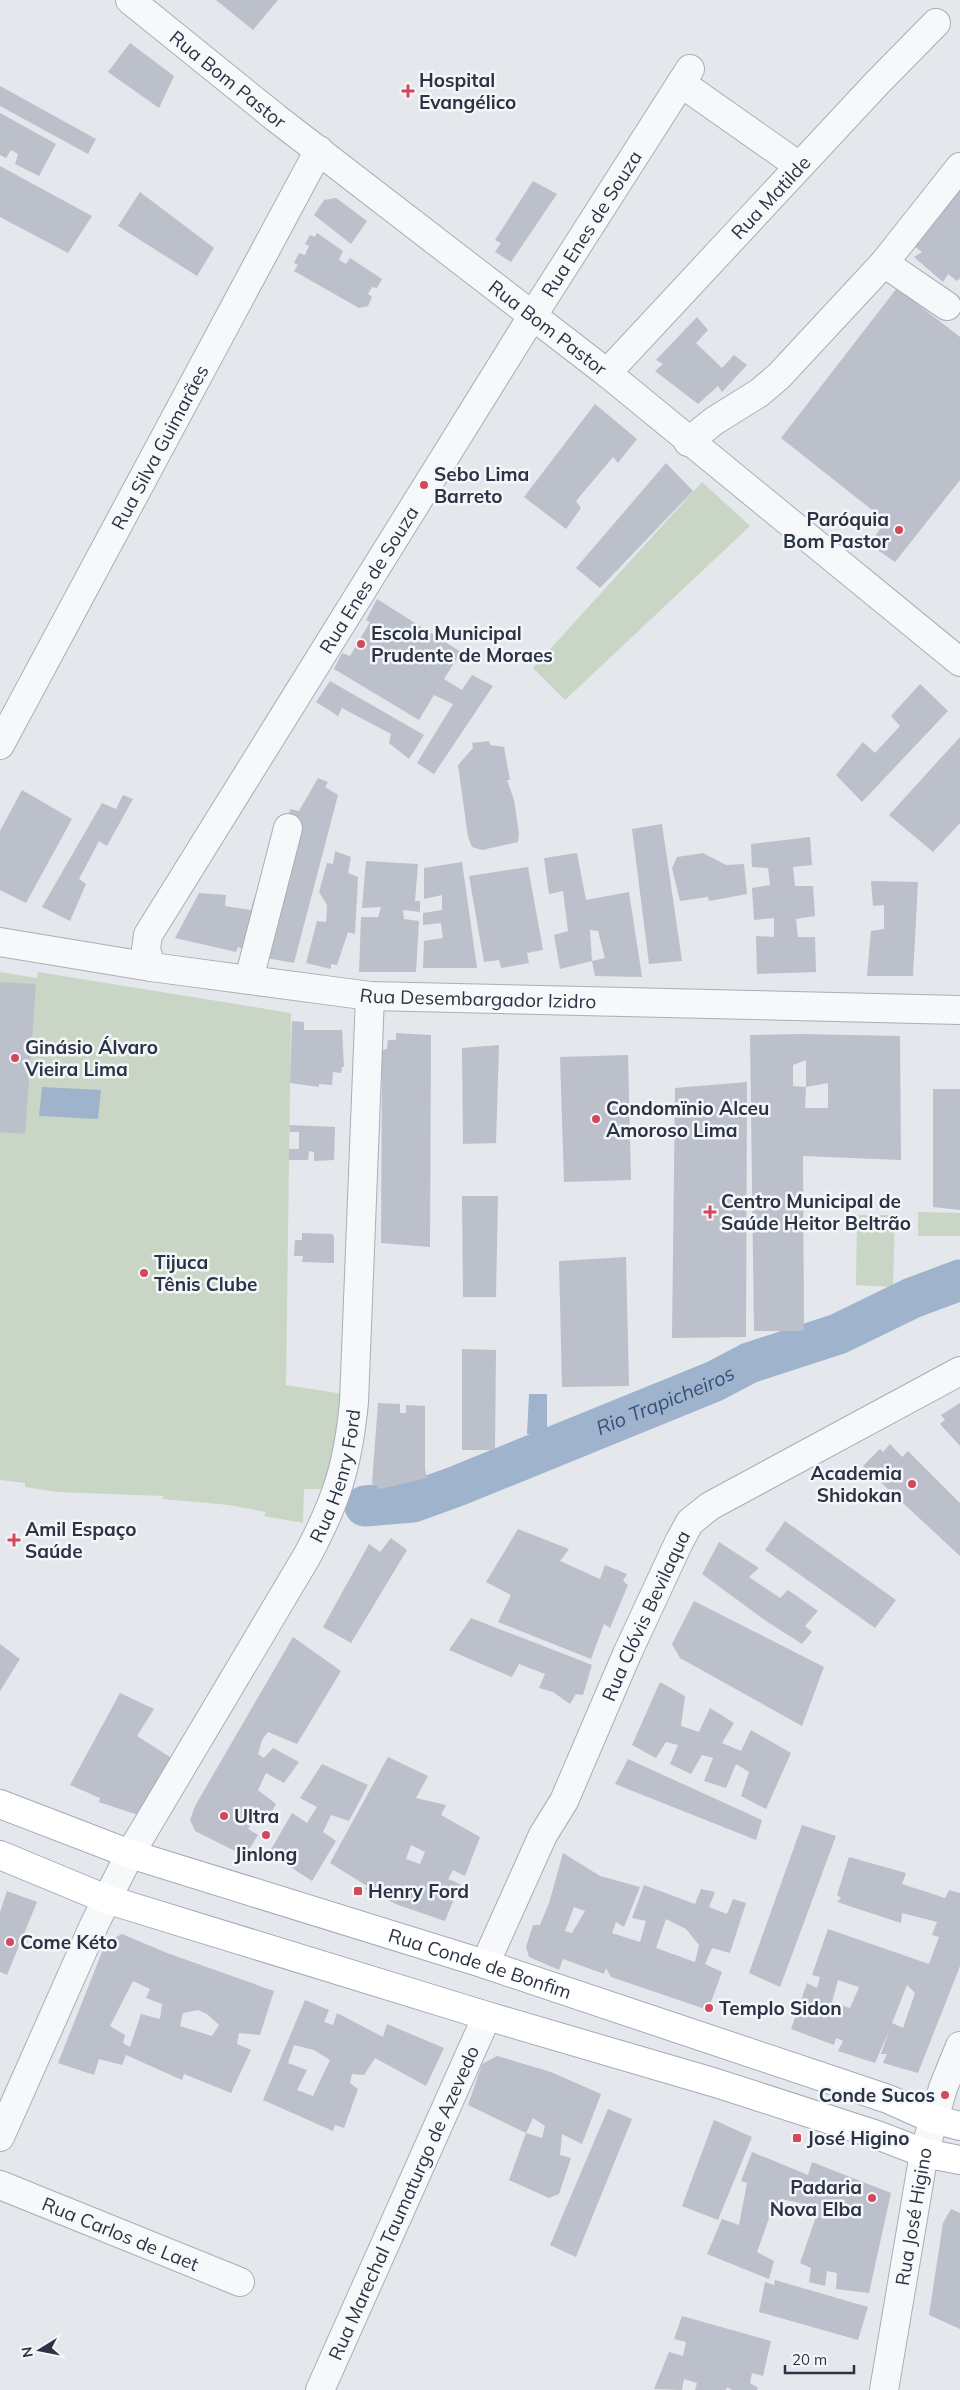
<svg xmlns="http://www.w3.org/2000/svg" width="960" height="2390" font-family="Mulish,sans-serif">
<style>
.green{fill:#c9d6c5}
.water{fill:#9fb4cc}
.lines{fill:none;stroke-linecap:round;stroke-linejoin:round}
.river{stroke:#9fb4cc;stroke-width:41}
.building{fill:#bbc0ca;fill-rule:evenodd}
.minor-casing{stroke:#a9aeb7;stroke-width:30}
.major-casing{stroke:#a3abb8;stroke-width:30}
.minor{stroke:#f7f8fa;stroke-width:28}
.major{stroke:#fff;stroke-width:28}
.poi-dot{fill:#d1495b;stroke:#f4f6f9;stroke-width:2}
.labels{text-anchor:middle;stroke-width:5;stroke-linejoin:round;paint-order:stroke}
.street-label{font-size:19px;fill:#2b3445;stroke:#f4f6f9}
.poi-label{font-size:19px;font-weight:bold;fill:#2b3445;stroke:#f4f6f9;text-anchor:start}
.water-label{font-size:20px;font-style:italic;fill:#34527a;stroke:#f4f6f9}
</style>
<rect width="100%" height="100%" fill="#e4e7ec"/>
<g class="green">
<path d="M702 482 750 526 565 700 533 668Z"/>
<path d="M0 972 37 978 38 972 291 1013 286 1385 343 1394 332 1489H304L303 1523 264 1516 266 1512 229 1505 163 1499V1496L57 1492 25 1487V1483L0 1480Z"/>
<path d="M918 1212 960 1213V1236H918Z"/>
<path d="M857 1215H895L893 1287 856 1285Z"/>
</g>
<g class="water">
<path d="M42 1087 101 1090 98 1119 39 1116Z"/>
<path d="M529 1394H547V1435L527 1434Z"/>
</g>
<g class="lines">
<path class="river" id="s1" d="M365 1506 413 1502 457 1486 715 1381 749 1363 838 1334 912 1298 960 1280"/>
</g>
<g class="building">
<path d="M216 0H278L253 30Z"/>
<path d="M130 43 174 76 159 108 108 72Z"/>
<path d="M0 86 96 139 88 154 0 106Z"/>
<path d="M0 113 56 144 39 176 15 164 18 154 11 150 6 158 0 155Z"/>
<path d="M0 166 92 216 68 253 0 217Z"/>
<path d="M533 181 557 194 511 262 495 252 501 243 495 240Z"/>
<path d="M960 182V278L957 281 948 274 943 282 914 257 922 252 910 243Z"/>
<path d="M140 192 214 248 197 276 118 226Z"/>
<path d="M336 198 367 221 351 244 314 215 324 200Z"/>
<path d="M317 233 343 251 339 260 346 264 350 258 382 279 377 288 372 287 368 294 372 297 368 306 359 308 294 271 298 265 294 263 299 253 305 255 309 246 305 244 310 235 315 237Z"/>
<path d="M897 288 960 337V480L895 562 869 544 886 521 781 438Z"/>
<path d="M697 317 708 330 696 343 722 368 734 355 747 365 722 392 718 386 698 404 655 371 663 364 656 360Z"/>
<path d="M595 404 637 439 618 463 613 457 576 501 581 508 566 529 524 497Z"/>
<path d="M666 463 693 491 600 588 576 568Z"/>
<path d="M377 599 461 652 444 679 462 690 472 675 493 686 434 774 417 763 453 704 434 695 419 720 334 669 342 653 350 656 370 622 366 620Z"/>
<path d="M330 681 424 735 409 759 389 743 391 734 342 708 338 716 316 702Z"/>
<path d="M920 684 948 711 862 802 836 775 863 742 875 753 900 726 891 716Z"/>
<path d="M960 737V823L933 852 889 815Z"/>
<path d="M489 741 490 745 504 747 510 780H507L514 800 519 833 518 842 482 850 472 847 468 837 458 765 473 748 472 743Z"/>
<path d="M318 778 328 782 325 787 338 795 294 963 261 957 290 809 299 811Z"/>
<path d="M22 790 72 819 26 903 0 890V831Z"/>
<path d="M123 795 133 799 107 846 99 841 79 879 86 884 70 921 42 907 102 803 116 809Z"/>
<path d="M662 824 682 961 649 964 632 829Z"/>
<path d="M810 837 812 865 793 867 795 886H813L815 916 796 919 798 937H815L816 972 757 974 756 936 774 937V918L754 920 752 888 770 885 768 868 752 867 751 844Z"/>
<path d="M335 851 351 857 348 873 358 877 355 934 348 932 337 965 331 964V969L306 963 317 921 326 922 327 905 319 892 327 863 333 864Z"/>
<path d="M577 853 586 900 629 892 642 977 595 976 592 961 605 958 598 931 590 930 592 961 560 969 554 935 568 931 563 891 549 894 544 858Z"/>
<path d="M703 853 726 865 744 864 747 894 709 901 708 897 680 901 672 868 677 857Z"/>
<path d="M366 861 418 864 415 901H420V912L403 910 404 919 419 921 416 972H359L361 917H378L381 907 362 908Z"/>
<path d="M462 862 477 968H423L424 941 443 938 441 923 423 925V913L442 910V895L424 899V868Z"/>
<path d="M528 867 543 950 527 953 529 963 501 968 499 960 484 962 469 876Z"/>
<path d="M871 881 918 882 913 976H867L871 931 884 929V905L873 906Z"/>
<path d="M199 893 226 895 225 906 251 910 254 898 267 903 249 951 238 947 236 952 175 938Z"/>
<path d="M0 982 36 984 25 1134 0 1132Z"/>
<path d="M292 1021 304 1022V1030H342L344 1067H342L341 1073 333 1072 332 1085 319 1084V1087L290 1083Z"/>
<path d="M396 1033 431 1035 430 1247 381 1243 382 1050 387 1049 388 1040H396Z"/>
<path d="M801 1034 900 1036 901 1160 803 1156 804 1331H754L750 1035ZM806 1060V1087L793 1086V1065ZM828 1083V1108H805L806 1087Z"/>
<path d="M499 1045 496 1143 463 1144 462 1048Z"/>
<path d="M628 1055 631 1180 564 1182 560 1057Z"/>
<path d="M747 1082 746 1337 672 1338 675 1088Z"/>
<path d="M933 1089H960V1210L933 1207Z"/>
<path d="M289 1125 335 1127 334 1160 314 1161V1152L309 1151 308 1160H289V1149H299V1132H290Z"/>
<path d="M462 1196H498L496 1297H463Z"/>
<path d="M302 1233 332 1234 334 1237V1263L302 1262 303 1256H294L295 1240H302Z"/>
<path d="M626 1257 629 1386 562 1387 559 1261Z"/>
<path d="M462 1349 496 1350 495 1450H462Z"/>
<path d="M378 1403 400 1404V1413H406V1405L425 1406V1469L427 1478 380 1489 372 1483Z"/>
<path d="M960 1403V1446L940 1424 945 1420 941 1415Z"/>
<path d="M890 1444 902 1457 908 1451 960 1503V1556L863 1466 880 1449 883 1452Z"/>
<path d="M785 1521 896 1600 875 1628 765 1550Z"/>
<path d="M518 1529 569 1549 560 1561 600 1579 605 1565 627 1574 623 1581 628 1585 610 1628 604 1624 591 1659 498 1622 511 1595 486 1582Z"/>
<path d="M391 1538 407 1550 351 1643 323 1627 369 1544 380 1552Z"/>
<path d="M719 1542 759 1568 749 1577 780 1598 788 1590 818 1611 805 1626 812 1632 802 1644 766 1621 702 1574Z"/>
<path d="M694 1601 824 1667 802 1726 680 1658 672 1644Z"/>
<path d="M471 1618 592 1665 583 1695 576 1694 570 1704 553 1692 539 1688 545 1674 519 1664 512 1677 449 1650Z"/>
<path d="M293 1637 341 1671 297 1744 268 1732 262 1740 258 1754 264 1758 273 1748 299 1762 284 1783 266 1773 258 1790 276 1804 263 1826 255 1819 248 1829 258 1835 245 1856 195 1831 190 1820 195 1806Z"/>
<path d="M0 1644 20 1659 0 1691Z"/>
<path d="M660 1682 685 1696 681 1726 699 1732 710 1708 734 1723 722 1743 741 1751 751 1730 791 1753 766 1809 741 1796 749 1772 736 1764 726 1788 704 1781 713 1758 702 1755 691 1774 670 1764 678 1745 666 1742 656 1758 632 1745Z"/>
<path d="M120 1693 154 1709 137 1736 173 1759 138 1815 99 1802 100 1798 70 1785Z"/>
<path d="M388 1757 428 1776 416 1798 446 1805 441 1815 480 1837 465 1876 453 1870 448 1879 460 1884 445 1921 398 1905 365 1889 367 1886 330 1863ZM411 1845 425 1852 420 1864 406 1859Z"/>
<path d="M628 1759 762 1820 756 1840 615 1784Z"/>
<path d="M322 1764 368 1785 349 1821 331 1815 323 1832 336 1841 312 1881 269 1853 292 1813 307 1823 317 1807 300 1798Z"/>
<path d="M802 1825 836 1836 780 1987 749 1973Z"/>
<path d="M563 1853 600 1876 640 1887 624 1927 616 1922 612 1933 640 1942 646 1921 632 1918 644 1885 695 1904 701 1889 715 1892 709 1907 727 1914 733 1899 746 1903 730 1953 712 1948 705 1964 722 1972 708 2010 611 1977 606 1968 604 1974 563 1959 559 1970 529 1957 526 1947 533 1925H540L549 1903ZM574 1907 585 1911 572 1933 565 1931ZM666 1919 686 1929 699 1945 695 1962 656 1948Z"/>
<path d="M849 1857 906 1873 902 1884 945 1898 949 1890 960 1893V1966L918 2073 883 2063 887 2054H881L889 2031 875 2063 838 2051 843 2041 836 2038 834 2045 791 2029 807 1983 817 1988 820 1977 812 1975 828 1929 929 1964 939 1937 932 1935 937 1922 902 1913 901 1923 837 1902 841 1898 837 1895ZM838 1980 859 1987 850 2008 832 2002ZM907 1985 915 1993 903 2028 892 2023Z"/>
<path d="M7 1891 37 1902 7 1975 0 1972V1912Z"/>
<path d="M122 1934 167 1953 274 1991 260 2035 239 2033 237 2044 251 2050 231 2093 184 2074 182 2080 126 2055 122 2065 99 2059 94 2075 58 2063 106 1942ZM133 1981 150 1989 146 1998 162 2004 160 2019 141 2014 130 2047 123 2043 125 2035 110 2026ZM198 2010 207 2014 219 2025 212 2036 180 2026 183 2013Z"/>
<path d="M305 2000 329 2010 324 2022 333 2025 337 2013 383 2037 387 2024 444 2048 426 2086 375 2058 364 2075 352 2074 350 2083 358 2089 344 2128 335 2125 333 2131 263 2100ZM294 2045 314 2050 330 2060 313 2096 297 2090 307 2070 288 2063Z"/>
<path d="M497 2056 551 2072 601 2094 582 2144 562 2134 560 2155 571 2158 559 2194 549 2198 509 2180 526 2133 542 2138 545 2126 533 2118 526 2133 468 2105 482 2064Z"/>
<path d="M608 2109 632 2119 576 2257 550 2245Z"/>
<path d="M714 2120 752 2137 718 2220 682 2206Z"/>
<path d="M752 2152 808 2175 812 2162 891 2193 869 2293 836 2289 837 2273 827 2271 825 2286 809 2282 811 2268 800 2263 819 2208 800 2203 781 2199 779 2209 773 2207 757 2252 774 2261 769 2279 707 2254 722 2219 739 2225 747 2183 741 2181Z"/>
<path d="M951 2209 960 2213V2329L929 2315 943 2223Z"/>
<path d="M775 2280 868 2307 858 2340 759 2312 765 2282 774 2285Z"/>
<path d="M682 2316 771 2341 763 2376 752 2373 750 2383 758 2388 757 2390H732L727 2387 726 2390H695L697 2383 684 2379 682 2390 654 2389 669 2352 683 2356 686 2342 674 2339Z"/>
</g>
<g class="lines">
<g class="minor-casing">
<g id="minor">
<path id="s2" d="M130 0 276 118 607 373 960 662"/>
<path d="M681 83 799 166"/>
<path d="M884 263 947 306"/>
<path id="s3" d="M607 373 878 82 936 23"/>
<path d="M688 442 714 421 759 393 779 376 884 263 960 167"/>
<path id="s4" d="M0 745 319 150"/>
<path id="s5" d="M0 942 151 967 370 996 960 1010"/>
<path id="s6" d="M151 967 146 949 148 935 533 315 690 69"/>
<path d="M249 979 288 828"/>
<path id="s7" d="M485 1964 543 1835 564 1801 627 1654 679 1542 690 1522 710 1506 960 1371"/>
<path id="s8" d="M0 2137 95 1923 130 1854 307 1556C337 1500 348 1465 354 1402L370 996"/>
<path id="s9" d="M0 2185 240 2282"/>
<path id="s10" d="M320 2390 487 2016"/>
<path id="s11" d="M884 2390 924 2153 943 2088 960 2046"/>
</g>
</g>
<g class="major-casing">
<g id="major">
<path id="s12" d="M0 1804 130 1854 485 1964 888 2099 933 2119 960 2126"/>
<path d="M0 1855 106 1899 487 2016 716 2083 877 2135 924 2153 960 2160"/>
</g>
</g>
<use href="#minor" class="minor"/>
<use href="#major" class="major"/>
</g>
<g class="poi-dot">
<path d="M405.5 83.5h5v5h5v5h-5v5h-5v-5h-5v-5h5z"/>
<circle cx="424" cy="485" r="5"/>
<circle cx="899" cy="530" r="5"/>
<circle cx="361" cy="644" r="5"/>
<circle cx="15" cy="1058" r="5"/>
<circle cx="596" cy="1119" r="5"/>
<path d="M707.5 1204.5h5v5h5v5h-5v5h-5v-5h-5v-5h5z"/>
<circle cx="144" cy="1273" r="5"/>
<circle cx="912" cy="1484" r="5"/>
<path d="M11.5 1532.5h5v5h5v5h-5v5h-5v-5h-5v-5h5z"/>
<circle cx="224" cy="1816" r="5"/>
<circle cx="266" cy="1835" r="5"/>
<rect x="353" y="1886" width="10" height="10" rx="2.5"/>
<circle cx="10" cy="1942" r="5"/>
<circle cx="709" cy="2008" r="5"/>
<circle cx="945" cy="2095" r="5"/>
<rect x="792" y="2133" width="10" height="10" rx="2.5"/>
<circle cx="872" cy="2198" r="5"/>
</g>
<g class="labels">
<g class="street-label">
<text dy="7" stroke="none"><textPath href="#s2" startOffset="126">Rua Bom Pastor</textPath></text>
<text dy="7" stroke="none"><textPath href="#s3" startOffset="240">Rua Matilde</textPath></text>
<text dy="7" stroke="none"><textPath href="#s6" startOffset="871">Rua Enes de Souza</textPath></text>
<text dy="7" stroke="none"><textPath href="#s2" startOffset="531">Rua Bom Pastor</textPath></text>
<text dy="7" stroke="none"><textPath href="#s4" startOffset="338">Rua Silva Guimarães</textPath></text>
<text dy="7" stroke="none"><textPath href="#s6" startOffset="451">Rua Enes de Souza</textPath></text>
<text dy="7" stroke="none"><textPath href="#s5" startOffset="482">Rua Desembargador Izidro</textPath></text>
<text dy="7" stroke="none"><textPath href="#s8" startOffset="744">Rua Henry Ford</textPath></text>
<text dy="7" stroke="none"><textPath href="#s7" startOffset="384">Rua Clóvis Bevilaqua</textPath></text>
<text dy="7" stroke="none"><textPath href="#s12" startOffset="506">Rua Conde de Bonfim</textPath></text>
<text dy="7" stroke="none"><textPath href="#s10" startOffset="205">Rua Marechal Taumaturgo de Azevedo</textPath></text>
<text dy="7" stroke="none"><textPath href="#s11" startOffset="176">Rua José Higino</textPath></text>
<text dy="7" stroke="none"><textPath href="#s9" startOffset="130">Rua Carlos de Laet</textPath></text>
</g>
<g class="poi-label">
<text x="419" y="87">Hospital<tspan x="419" dy="22">Evangélico</tspan></text>
<text x="434" y="481">Sebo Lima<tspan x="434" dy="22">Barreto</tspan></text>
<text x="889" y="526" text-anchor="end">Paróquia<tspan x="889" dy="22">Bom Pastor</tspan></text>
<text x="371" y="640">Escola Municipal<tspan x="371" dy="22">Prudente de Moraes</tspan></text>
<text x="25" y="1054">Ginásio Álvaro<tspan x="25" dy="22">Vieira Lima</tspan></text>
<text x="606" y="1115">Condomïnio Alceu<tspan x="606" dy="22">Amoroso Lima</tspan></text>
<text x="721" y="1208">Centro Municipal de<tspan x="721" dy="22">Saúde Heitor Beltrão</tspan></text>
<text x="154" y="1269">Tijuca<tspan x="154" dy="22">Tênis Clube</tspan></text>
<text x="902" y="1480" text-anchor="end">Academia<tspan x="902" dy="22">Shidokan</tspan></text>
<text x="25" y="1536">Amil Espaço<tspan x="25" dy="22">Saúde</tspan></text>
<text x="234" y="1823">Ultra</text>
<text x="266" y="1861" text-anchor="middle">Jinlong</text>
<text x="368" y="1898">Henry Ford</text>
<text x="20" y="1949">Come Kéto</text>
<text x="719" y="2015">Templo Sidon</text>
<text x="935" y="2102" text-anchor="end">Conde Sucos</text>
<text x="807" y="2145">José Higino</text>
<text x="862" y="2194" text-anchor="end">Padaria<tspan x="862" dy="22">Nova Elba</tspan></text>
</g>
<g class="water-label">
<text dy="7" stroke="none"><textPath href="#s1" startOffset="320">Rio Trapicheiros</textPath></text>
</g>
</g>
<g transform="translate(40 2350) rotate(260)" stroke="#f4f6f9" stroke-width="4" paint-order="stroke">
<path d="M0-4L9 19L0 12L-9 19Z" fill="#2b3445"/>
<text y="-8" font-size="14" font-weight="bold" text-anchor="middle" fill="#2b3445">N</text>
</g>
<path d="M785 2365v8h69v-8" fill="none" stroke="#2b3445" stroke-width="2.5"/>
<text x="792" y="2365" font-size="15" fill="#2b3445" stroke="#f4f6f9" stroke-width="4" paint-order="stroke">20 m</text>
</svg>
